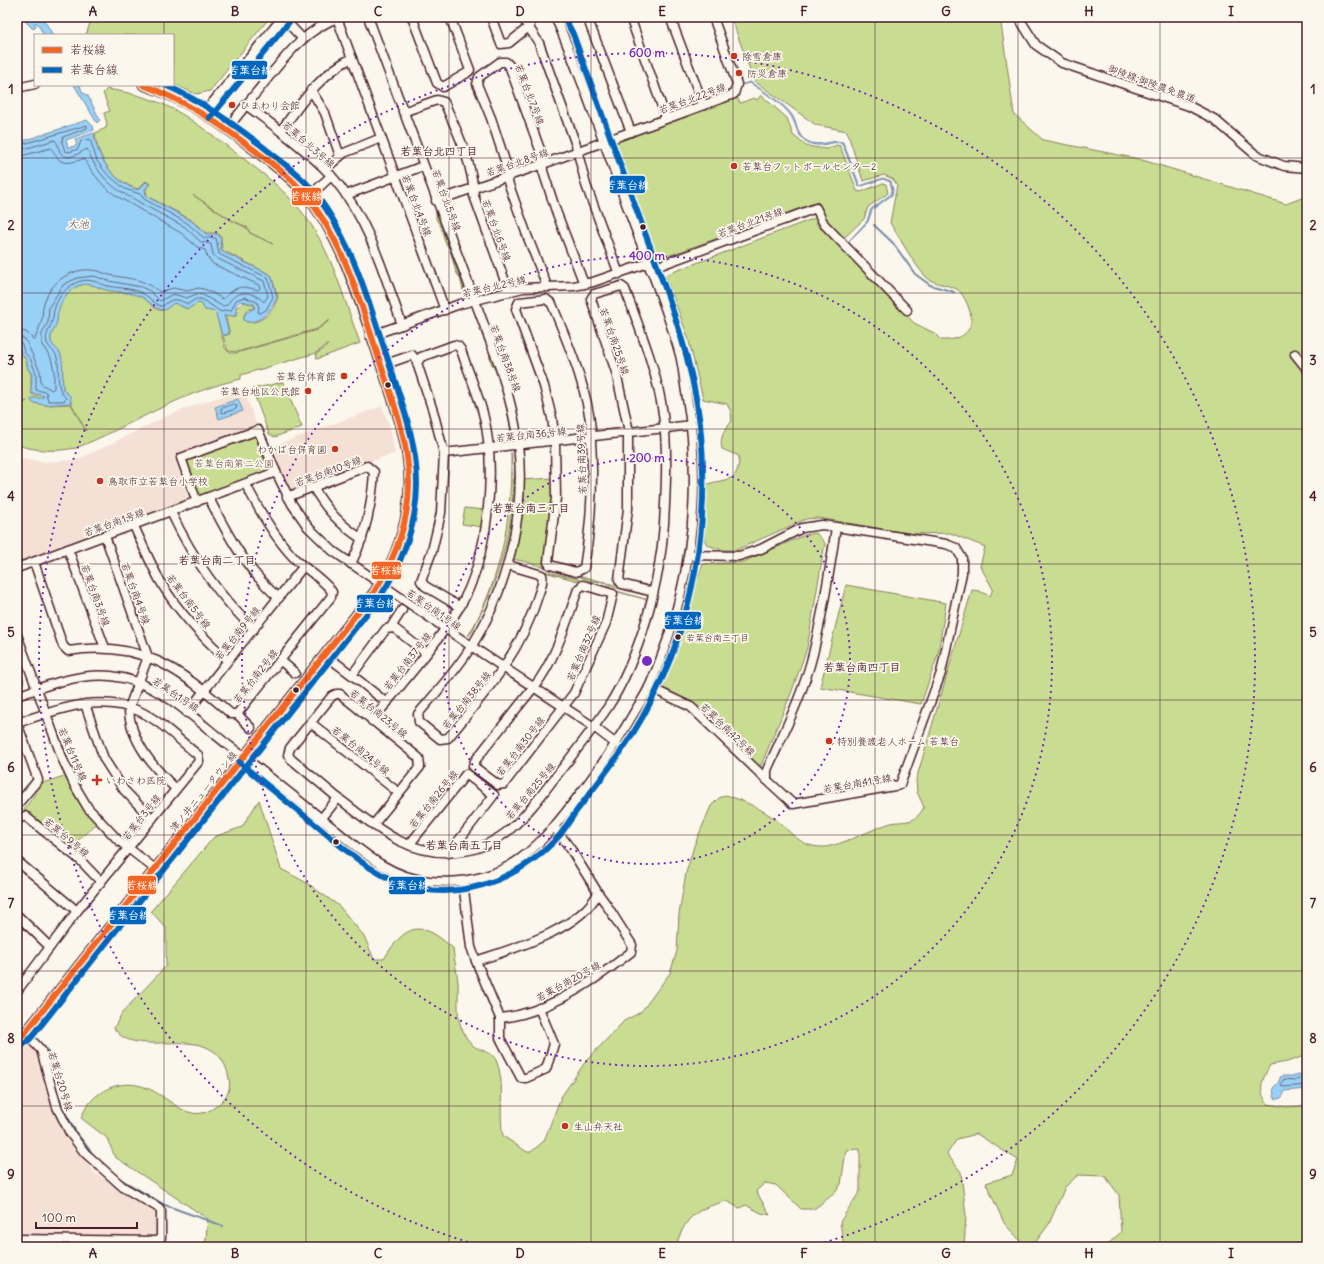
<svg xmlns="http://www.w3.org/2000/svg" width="1324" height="1264" font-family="Delius,'Klee One',sans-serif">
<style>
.built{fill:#f5e0d6}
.green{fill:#c8dd92;stroke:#897e5e;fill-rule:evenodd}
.water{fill:#97d1f7;stroke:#788aa5}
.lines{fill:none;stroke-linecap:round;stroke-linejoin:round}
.shore{stroke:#69667d;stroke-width:1}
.stream{stroke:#788aa5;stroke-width:2}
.minor-casing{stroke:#4a1f2b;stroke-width:11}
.minor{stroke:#fbf7ec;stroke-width:8}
.bus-1-casing{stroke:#fbf7ec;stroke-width:9}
.bus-2-casing{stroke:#fbf7ec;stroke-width:9}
.bus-1{stroke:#f26522;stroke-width:6}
.bus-2{stroke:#0065bd;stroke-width:6}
.grid{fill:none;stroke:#4a1f2b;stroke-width:1;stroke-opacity:0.55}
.ring{fill:none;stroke:#7b2cbf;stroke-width:2;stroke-dasharray:2 4}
.poi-dot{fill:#c8321e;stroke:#fbf7ec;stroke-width:1.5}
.bus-dot{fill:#4a1f2b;stroke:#fbf7ec;stroke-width:1.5}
.labels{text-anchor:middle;stroke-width:3.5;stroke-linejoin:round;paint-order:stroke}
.bus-label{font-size:9px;fill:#4a1f2b;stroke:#fbf7ec;text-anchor:start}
.poi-label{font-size:10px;fill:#4a1f2b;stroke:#fbf7ec;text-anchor:start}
.street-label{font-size:10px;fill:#4a1f2b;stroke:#fbf7ec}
.park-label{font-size:10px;fill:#6a4e45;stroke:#fbf7ec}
.neighbourhood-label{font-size:11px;font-weight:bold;fill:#4a1f2b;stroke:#fbf7ec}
.water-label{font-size:11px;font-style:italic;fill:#615468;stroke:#fbf7ec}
.centre{fill:#7b2cbf;stroke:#fbf7ec;stroke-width:2}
.ring-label{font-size:12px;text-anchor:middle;font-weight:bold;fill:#7b2cbf;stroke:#fbf7ec;stroke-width:3.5;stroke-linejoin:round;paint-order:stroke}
.line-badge{stroke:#fbf7ec;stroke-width:1.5}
.badge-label{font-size:11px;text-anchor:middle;font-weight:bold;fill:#fff}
.neatline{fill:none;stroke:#4a1f2b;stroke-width:1.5}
.grid-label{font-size:13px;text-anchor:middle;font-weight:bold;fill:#4a1f2b}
</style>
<rect width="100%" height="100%" fill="#fbf7ec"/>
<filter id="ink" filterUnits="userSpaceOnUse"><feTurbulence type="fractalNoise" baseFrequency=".025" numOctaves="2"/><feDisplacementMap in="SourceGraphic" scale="8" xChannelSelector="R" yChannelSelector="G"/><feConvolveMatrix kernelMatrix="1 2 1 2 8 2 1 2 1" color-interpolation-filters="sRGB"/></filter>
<g filter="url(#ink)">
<g class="built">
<path d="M244 390 257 427 174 457 189 500 17 563V457L44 462 75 460 94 452 167 416 204 402Z"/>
<path d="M382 406 390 427 395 453 293 490 289 489 274 453 276 445Z"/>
<path d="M27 1044 35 1052 53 1111 71 1143 95 1173 157 1213 158 1237 154 1238 17 1237V1054Z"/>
</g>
<g class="green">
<path d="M92 17H270L210 91 196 94 173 84V35H86Z"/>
<path d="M731 17H1000L1014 114 1043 140 1139 159 1286 204 1307 196V1055L1287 1062 1270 1065C1262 1080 1257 1090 1268 1104L1285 1107 1307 1106V1247H1105L1121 1232 1119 1195 1105 1176 1078 1175 1065 1187 1049 1224 1035 1243 1023 1244 1004 1223 986 1183 1012 1175 1018 1160 977 1134 957 1139 947 1154 961 1172 966 1216 964 1247H844L840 1222 860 1191V1149L846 1150 841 1184 835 1193 814 1209H801L776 1185 765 1183 756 1191 770 1215 761 1213 746 1205 739 1208 727 1201C699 1208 686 1215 677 1243L682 1247H205L208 1219 115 1157 107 1138 81 1118C91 1091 120 1077 147 1088 174 1099 192 1131 222 1101 230 1092 231 1085 228 1074 213 1016 136 1064 114 1028L122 1013 166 966V928L151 911 214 837 242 827 259 800 281 869 307 883 339 906 364 936 374 959H384C394 943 408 921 430 932 438 935 446 943 453 948 454 960 457 971 458 982 459 998 455 1019 464 1033 466 1038 471 1045 475 1047 482 1051 492 1052 496 1060 506 1082 498 1111 503 1136L527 1152H531L544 1141 561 1097 586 1061 624 1021 641 1012 670 973 677 951 679 914 686 873 694 846 711 806 719 798 726 795C742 800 757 807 771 816 788 827 797 847 822 847 835 848 871 830 885 825 902 818 913 828 924 807L917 792 916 780 972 590 979 591 990 596 993 589 980 566 985 547 950 533 912 534 818 518 806 519 736 550H723L707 545 704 539 705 485C726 477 739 485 739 456L722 449C719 437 725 430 732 421L731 412 727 404 703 399 688 337 665 275 815 218 817 225 849 254 914 323 934 333 941 340C965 341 977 328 968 306 966 301 962 293 958 290 949 284 934 285 926 277 912 262 902 241 890 223L897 185 893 179 884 175 863 181 847 131 816 125 754 81Z"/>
<path d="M107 89C127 92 147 97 165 105 188 116 208 132 228 147 261 172 294 195 315 231 336 265 346 306 360 343L317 359 316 354 325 348 328 344 316 353 241 375V379C180 392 131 426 76 448 55 452 37 451 17 445V406L27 401 17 405V341L20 353 26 359 28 369 31 374V393L33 395H43L42 398H32L31 400 33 403 47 405 71 404 86 431 71 403 70 396 63 390C62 379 64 364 60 353 58 349 52 346 51 341 49 334 57 326 57 318 58 302 72 280 92 285 97 286 102 289 107 290 118 293 131 291 142 297 149 300 152 308 159 310 167 312 168 305 174 303L187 309 198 303H201L205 310 213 311 216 314 225 348 230 353H236L317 330 330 320 317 329 237 352 228 351 223 336 230 334 225 315 236 316 237 307 244 302 254 305V308L247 310 244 315V320C251 326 265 319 270 312 274 308 276 302 278 297L271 275 222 250 221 236 216 233H206L190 219 147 196 146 189 150 184 146 181 138 189C113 182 97 157 95 133L106 128 107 124 104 113 110 111 103 93ZM193 195 231 220 247 227 250 233 273 244 250 233 247 228 231 220Z"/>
<path d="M761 95 787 118 793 135 806 146 826 149 837 145 840 146 857 191 861 192 883 183 886 184 888 193 868 207 864 219 845 237H842L825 220 818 202 657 260 655 259 613 145 614 142 737 97 740 103 754 98 757 100Z"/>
<path d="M436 211 464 289 467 298 464 294 460 278 456 272 450 250 445 242 441 227 436 219Z"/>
<path d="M481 327 504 393 513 438 511 437C510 416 503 396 498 376 496 370 491 365 490 359 489 356 490 353 489 350 486 341 480 336 481 327Z"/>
<path d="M283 382 302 427 275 437 269 434 252 389Z"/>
<path d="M254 434 267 468 266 473 202 496 198 494 186 462 188 458Z"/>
<path d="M515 451C524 515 504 583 472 638L487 609 505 560 514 509Z"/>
<path d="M511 452C513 456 511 464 512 469 517 519 500 577 477 621 474 627 473 633 468 636 502 579 512 517 511 452Z"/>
<path d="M553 478 552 498 543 566 645 593V595L613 587 605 582 591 581 578 576 564 574 527 562 512 559 522 480Z"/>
<path d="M465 508 484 510 482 527 462 524Z"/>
<path d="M816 533 825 543 807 648 792 691 760 768 696 705 659 686 703 564 743 562 805 535Z"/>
<path d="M515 564 527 565 539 570 575 578 591 584 605 585 613 590 648 600Z"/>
<path d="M846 585 946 603 938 654 921 704 820 687Z"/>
<path d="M17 663 24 681 22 687 17 688Z"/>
<path d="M64 776 81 805 96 824 71 847 29 816 31 812 28 815 23 811 43 783Z"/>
</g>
<g class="water">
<path d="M21 18 44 20 53 35H44L37 23H34L36 27 33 29 24 20 17 23V20Z"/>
<path d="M750 82C761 89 785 104 792 115 798 124 796 135 807 141 819 148 831 139 843 142L860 186 883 178 891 181 893 190 892 195 872 210 868 222 848 242 867 221 871 209 891 194 892 190 890 182 883 179 859 187 842 143C831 140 820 150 807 142 796 135 797 126 791 116 785 106 761 90 750 83L740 85Z"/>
<path d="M74 85H80L82 92 88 96 100 120 97 123Z"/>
<path d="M87 120 93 126 94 130 66 140 68 148 77 145 75 139 94 133C97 158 113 182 138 190L146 182 149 184 145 189 146 196 190 220 206 234H216L220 236 221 251 271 275 277 298C270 311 264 321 247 322L244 320C244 311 249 312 255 308L254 304C248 304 240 297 236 306 235 309 237 313 235 316L224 315 229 334 222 335 216 314 213 311 205 310 201 303H198L188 309 174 303 165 310C152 310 148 297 136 295 126 292 116 292 106 290 101 289 97 286 92 285 70 280 58 304 57 321 56 329 49 334 51 341 52 346 58 349 60 353 65 364 61 378 63 390L70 396 71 403 46 405 33 403 31 400 32 398H42L44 396 31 393 32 374 28 369 26 359 21 353 17 340V263L19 251 17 241V143Z"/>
<path d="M238 399 243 411 219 419 215 407Z"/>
<path d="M1307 1072V1089L1285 1091C1283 1096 1282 1099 1276 1099L1274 1096 1273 1088 1278 1083 1281 1076H1295Z"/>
<path d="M17 1243 164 1245 165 1247 17 1245Z"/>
</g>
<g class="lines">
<g class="shore">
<path d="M17 146 87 125V128L63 137 62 142 65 151 69 152 78 149 81 141 90 139 97 161 106 173 125 189 140 194 144 199 187 223 204 238H216L219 254 268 278 273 297 266 310 260 313 258 312 259 307 257 302 244 297 236 300 231 311 226 310 221 312 202 299H196L188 304C177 299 172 297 163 306H160C152 302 148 295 140 292 130 288 118 288 108 286 103 285 98 282 93 281 72 276 54 298 53 317 52 326 44 334 47 343 49 348 54 351 56 355 62 370 53 386 66 398L64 401H48L46 392 36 390V373L30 358 24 352 22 344 17 341"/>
<path d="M17 151 55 140C58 143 58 148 60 152 67 163 80 152 87 149 95 167 104 182 123 193 130 198 134 198 142 204L185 227 201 242 211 244 213 254 216 258 264 281 268 296 264 302C252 290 236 289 227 305L222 306 203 295 196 294 187 298 173 294 160 301 150 291 141 287 109 281 94 276 77 278 63 285 49 307 48 322 42 334V345L51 358 54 371V388L52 390 41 384 40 371 25 339 17 336"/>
<path d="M17 157 51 148C53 150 54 153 56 156 63 167 74 161 84 159 93 174 104 189 120 198 127 202 133 205 139 209L181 233 197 247 205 250 208 258 213 264 259 285 260 288 258 290C239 285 237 286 223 299L207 290 199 288 187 291 173 288 160 292C140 277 133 280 110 275 104 274 99 270 92 270 69 268 48 284 43 307 42 311 43 315 42 319 41 324 37 333 35 339H33L26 332 17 330"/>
<path d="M234 404 237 406 236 409 223 413H221V409Z"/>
<path d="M1307 1077 1295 1080 1284 1079 1281 1085 1283 1087 1307 1085"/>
</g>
<g class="stream">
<path d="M874 225 893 243 915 274 930 285 954 292"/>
<path d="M47 1049 50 1056 53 1078"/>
<path d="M54 1083 62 1104"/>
<path d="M66 1114 76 1132 95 1157"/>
<path d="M117 1177 165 1205 223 1226"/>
</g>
<g class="minor-casing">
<g id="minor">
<path d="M282 17 302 38"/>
<path d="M340 17C298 31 274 73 246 105 273 125 300 145 324 168 366 210 383 270 402 325"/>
<path d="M368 17 498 362C507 389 515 416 518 444 526 515 507 594 467 653 453 674 435 694 418 714L419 722 440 739 448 738C485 693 521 653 538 596 540 590 544 581 542 575L508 565"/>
<path d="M412 17 437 83 443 87 467 73 470 70 450 17"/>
<path d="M491 17 501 44 509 43 530 26"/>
<path d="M522 17 539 43 576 145 586 185 619 274"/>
<path d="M587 17 631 132"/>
<path d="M630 17 666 118"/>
<path d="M670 17 703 104"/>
<path d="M1020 17 1022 23 1036 45 1062 63 1189 106 1214 119 1256 155 1284 166 1307 168"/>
<path d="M337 18 445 310"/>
<path d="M17 88 35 84"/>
<path d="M311 90 325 113 340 156"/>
<path d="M403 112 437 100 444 102C457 131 473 164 474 196L509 292"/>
<path d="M204 113 283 17"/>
<path d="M234 120 246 105"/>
<path d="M281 131C301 103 320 74 352 58"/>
<path d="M325 169 344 153 381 138"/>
<path d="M315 191 331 176"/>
<path d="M346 195 423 166"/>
<path d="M436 201 543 164 734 94 737 84 713 17"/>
<path d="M650 269 816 208 824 224 907 310"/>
<path d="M547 286 528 238 508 182 507 167 491 118 477 84 479 77 500 62H506L509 65 542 155 543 171 556 211 584 284"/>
<path d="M546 299 552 304C568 344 587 386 591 429 592 433 591 437 591 441 594 485 591 524 584 568L576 572 550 565 548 562 556 498 555 441 552 418 544 386 516 309 519 302Z"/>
<path d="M370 336 460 304 523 288 574 286 593 282 648 263"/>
<path d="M1295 354 1307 369"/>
<path d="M389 363 412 355 417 361"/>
<path d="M444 453 692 425"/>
<path d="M313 487C326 509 340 525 362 539"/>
<path d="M287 497 367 466 374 472C372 505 366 535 351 564"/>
<path d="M209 498C227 534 247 571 279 598"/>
<path d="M197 502 181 458 258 430 276 472"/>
<path d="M171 512C192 557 218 596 254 629"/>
<path d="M134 526C142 544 150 562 159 579 176 610 202 636 227 660"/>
<path d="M105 536 148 657 129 708C129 740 154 768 176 789"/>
<path d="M68 549 105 648"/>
<path d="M690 555 739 556 761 549 802 528 822 525 836 527 946 544 956 548 962 558V573L941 673 900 785 793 804 767 780V770C784 732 803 694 813 654 823 612 830 570 836 527"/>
<path d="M34 562 63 646 68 651C140 639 180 669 231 714H237L331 597 332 592C326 581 305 569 295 559 274 537 260 511 246 485"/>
<path d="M17 568 276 472 292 504 308 527 333 551 471 646 594 727 616 744"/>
<path d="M583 585 613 594 606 623 574 693 504 784 498 785 473 766 475 761C494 736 514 712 534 687 555 661 567 621 578 589Z"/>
<path d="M391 627 402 610"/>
<path d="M17 635 63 760 75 786 88 808 118 840 155 869"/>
<path d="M280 660 295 673"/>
<path d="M332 660 352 675"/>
<path d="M649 687 691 707 767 780"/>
<path d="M17 696C47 685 79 673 111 676 160 681 195 720 232 748 268 775 303 804 338 832 365 854 392 878 429 881 510 888 542 844 586 786 604 762 620 737 635 711 640 703 646 694 650 685 691 591 704 493 686 392 684 380 683 367 680 355 666 304 645 255 627 206 614 169 600 131 586 93 576 68 567 42 555 17"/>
<path d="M387 703 352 675 386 629 394 628 426 653"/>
<path d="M85 704 104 759 124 790 152 819"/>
<path d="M187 713C225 663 264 616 303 567"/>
<path d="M237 714 251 728"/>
<path d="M372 721C401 684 434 648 459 608 489 559 497 468 483 413 477 392 468 371 461 350L458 346 454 345 421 357 417 363 433 411 444 453 441 513 432 551 421 581 425 586 460 607"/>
<path d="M17 723C56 710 99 693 139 711 161 721 179 740 198 755L199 761 77 911 17 991"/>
<path d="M311 723 399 793"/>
<path d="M338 798 291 759 288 755 290 748 332 696 336 694H340L419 758 420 767 374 824"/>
<path d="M17 805 38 780 17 723"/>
<path d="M321 819 338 798C375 826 406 856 456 852 502 849 528 813 553 780 572 756 591 732 608 707 640 657 660 583 664 524 666 488 668 449 663 414 657 370 640 330 625 289L621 286 594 294 591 299 616 372 628 427V509L619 580 622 584 653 592"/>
<path d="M17 821 20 818 25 816 80 860 101 882"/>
<path d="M555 828 570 848 598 893C580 930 512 949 476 961L500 1018C546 1014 596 980 631 952L632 945 606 904 598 893"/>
<path d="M409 845 466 774 494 795 449 853"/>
<path d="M17 861 77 911"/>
<path d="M463 882 471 947 476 961"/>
<path d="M17 915 50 947"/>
<path d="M500 1018V1038L521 1078H526L546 1069 554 1044 539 1008"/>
<path d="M17 1040 25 1033 374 592C395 562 409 521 409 483 409 437 390 394 376 350 357 296 341 235 303 192 290 177 274 165 258 153 222 124 187 100 143 85"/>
<path d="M17 1239 154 1241H159L161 1238V1211L159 1208 123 1187 85 1153 70 1133 57 1107 41 1050 25 1033"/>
</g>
</g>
<use href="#minor" class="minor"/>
<g class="bus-1-casing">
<path id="bus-1" d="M17 1040 25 1033 374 592C395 559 409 522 409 483 409 441 393 401 380 362 361 304 344 240 303 192 290 177 274 165 258 153 222 125 186 101 143 85"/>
</g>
<g class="bus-2-casing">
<g id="bus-2">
<path d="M210 118 289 22"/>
<path d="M239 762C261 781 284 799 306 817 341 845 375 881 421 889 473 898 525 874 560 835 566 827 571 818 578 809 603 776 629 744 648 707 694 622 711 519 700 424 692 358 668 295 645 233 621 167 597 101 573 34L564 17"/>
<path d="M22 1046 31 1038 380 597C402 563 417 524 417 484 417 441 401 400 388 360 368 300 351 235 309 186 295 171 278 159 262 146 231 122 201 101 165 85"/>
</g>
</g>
<use href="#bus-1" class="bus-1"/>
<use href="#bus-2" class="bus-2"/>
</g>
</g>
<path class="grid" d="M164 17V35M306 17V1247M449 17V1247M591 17V1247M733 17V1247M875 17V1247M1018 17V1247M1160 17V1247M164 85V1247M17 158H1307M17 293H1307M17 429H1307M17 564H1307M17 700H1307M17 835H1307M17 971H1307M17 1106H1307"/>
<g class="ring">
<circle cx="647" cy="661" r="203"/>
<circle cx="647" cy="661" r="405"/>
<path d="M485 1247A608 608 0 1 1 809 1247"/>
</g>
<g class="poi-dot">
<circle cx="734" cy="56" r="4"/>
<circle cx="739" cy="73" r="4"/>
<circle cx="232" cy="105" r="4"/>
<circle cx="734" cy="166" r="4"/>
<circle cx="344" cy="376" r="4"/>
<circle cx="308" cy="391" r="4"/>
<circle cx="335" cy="449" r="4"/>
<circle cx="100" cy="481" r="4"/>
<circle cx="829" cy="741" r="4"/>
<path d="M95 774h4v4h4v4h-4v4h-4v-4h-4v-4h4z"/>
<circle cx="565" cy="1126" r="4"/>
</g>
<g class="bus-dot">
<circle cx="643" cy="227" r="3.5"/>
<circle cx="388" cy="385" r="3.5"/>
<circle cx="678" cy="637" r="3.5"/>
<circle cx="296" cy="690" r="3.5"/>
<circle cx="336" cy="842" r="3.5"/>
</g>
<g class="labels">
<g class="bus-label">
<text x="686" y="641">若葉台南三丁目</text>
</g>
<g class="poi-label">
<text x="742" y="60">除雪倉庫</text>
<text x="747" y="77">防災倉庫</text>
<text x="240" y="109">ひまわり会館</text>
<text x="742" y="170">若葉台フットボールセンター2</text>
<text x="336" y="380" text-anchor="end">若葉台体育館</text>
<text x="300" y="395" text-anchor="end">若葉台地区公民館</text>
<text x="327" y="453" text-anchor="end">わかば台保育園</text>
<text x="108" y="485">鳥取市立若葉台小学校</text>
<text x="837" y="745">特別養護老人ホーム 若葉台</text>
<text x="106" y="784">いわさわ医院</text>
<text x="573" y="1130">生山弁天社</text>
</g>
<g class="street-label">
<text transform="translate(1152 83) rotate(20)" y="4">御陵線;御陵農免農道</text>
<text transform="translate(530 94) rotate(69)" y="4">若葉台北7号線</text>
<text transform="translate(692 98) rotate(-20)" y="4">若葉台北22号線</text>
<text transform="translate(309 144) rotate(41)" y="4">若葉台北3号線</text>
<text transform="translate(517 162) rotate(-19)" y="4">若葉台北8号線</text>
<text transform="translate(447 200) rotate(70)" y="4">若葉台北5号線</text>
<text transform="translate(417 205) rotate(69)" y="4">若葉台北4号線</text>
<text transform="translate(750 222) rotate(-20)" y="4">若葉台北21号線</text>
<text transform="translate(497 230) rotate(70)" y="4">若葉台北6号線</text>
<text transform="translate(494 286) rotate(-13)" y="4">若葉台北2号線</text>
<text transform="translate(615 341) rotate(71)" y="4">若葉台南25号線</text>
<text transform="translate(506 358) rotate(70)" y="4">若葉台南38号線</text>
<text transform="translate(531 434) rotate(-6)" y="4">若葉台南36号線</text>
<text transform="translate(581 459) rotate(-92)" y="4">若葉台南39号線</text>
<text transform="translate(328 471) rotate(-20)" y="4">若葉台南10号線</text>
<text transform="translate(114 522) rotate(-20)" y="4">若葉台南1号線</text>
<text transform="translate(136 593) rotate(70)" y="4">若葉台南4号線</text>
<text transform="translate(96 595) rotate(70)" y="4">若葉台南3号線</text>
<text transform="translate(189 601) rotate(53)" y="4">若葉台南5号線</text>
<text transform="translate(434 609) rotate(35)" y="4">若葉台南1号線</text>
<text transform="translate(237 633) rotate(-51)" y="4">若葉台南9号線</text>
<text transform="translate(583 648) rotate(-67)" y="4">若葉台南32号線</text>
<text transform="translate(407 661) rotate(-52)" y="4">若葉台南37号線</text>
<text transform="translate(255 676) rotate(-52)" y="4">若葉台南2号線</text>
<text transform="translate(176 694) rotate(34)" y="4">若葉台1号線</text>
<text transform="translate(466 700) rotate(-51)" y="4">若葉台南38号線</text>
<text transform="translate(379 713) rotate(39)" y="4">若葉台南23号線</text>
<text transform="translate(728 729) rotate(44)" y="4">若葉台南42号線</text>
<text transform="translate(520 746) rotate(-52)" y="4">若葉台南30号線</text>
<text transform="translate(361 750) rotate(39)" y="4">若葉台南24号線</text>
<text transform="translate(73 754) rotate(67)" y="4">若葉台11号線</text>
<text transform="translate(857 783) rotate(-10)" y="4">若葉台南41号線</text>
<text transform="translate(203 791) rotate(-51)" y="4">津ノ井ニュータウン線</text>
<text transform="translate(530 791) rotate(-50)" y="4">若葉台南25号線</text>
<text transform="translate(433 799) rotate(-51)" y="4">若葉台南26号線</text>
<text transform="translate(141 817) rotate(-52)" y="4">若葉台3号線</text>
<text transform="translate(67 837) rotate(40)" y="4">若葉台9号線</text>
<text transform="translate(568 981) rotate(-29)" y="4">若葉台南20号線</text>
<text transform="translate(61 1081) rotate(73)" y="4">若葉台20号線</text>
</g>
<g class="park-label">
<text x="234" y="467">若葉台南第二公園</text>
</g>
<g class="neighbourhood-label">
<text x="439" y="155">若葉台北四丁目</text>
<text x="531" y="512">若葉台南三丁目</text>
<text x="217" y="564">若葉台南二丁目</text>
<text x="862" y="671">若葉台南四丁目</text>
<text x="464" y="849">若葉台南五丁目</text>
</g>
<g class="water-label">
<text x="78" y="228">大池</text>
</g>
</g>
<circle cx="647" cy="661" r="6" class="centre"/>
<g class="ring-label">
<text x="647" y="57">600 m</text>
<text x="647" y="260">400 m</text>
<text x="647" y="462">200 m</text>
</g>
<g class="line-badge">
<rect x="231" y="60" width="37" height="20" rx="4" fill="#0065bd"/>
<rect x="609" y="175" width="37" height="19" rx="4" fill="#0065bd"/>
<rect x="291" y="187" width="31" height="19" rx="4" fill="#f26522"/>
<rect x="371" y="561" width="31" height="19" rx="4" fill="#f26522"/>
<rect x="356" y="594" width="38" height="19" rx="4" fill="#0065bd"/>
<rect x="664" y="611" width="38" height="19" rx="4" fill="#0065bd"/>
<rect x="127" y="875" width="30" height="20" rx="4" fill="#f26522"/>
<rect x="388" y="876" width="38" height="19" rx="4" fill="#0065bd"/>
<rect x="109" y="906" width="38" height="19" rx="4" fill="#0065bd"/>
</g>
<g class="badge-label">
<text x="250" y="74">若葉台線</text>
<text x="627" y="189">若葉台線</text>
<text x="306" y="200">若桜線</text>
<text x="386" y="574">若桜線</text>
<text x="375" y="607">若葉台線</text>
<text x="683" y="624">若葉台線</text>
<text x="142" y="889">若桜線</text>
<text x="407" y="889">若葉台線</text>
<text x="128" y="919">若葉台線</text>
</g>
<rect width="1324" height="1264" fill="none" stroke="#fbf7ec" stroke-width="44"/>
<rect x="34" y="34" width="140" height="52" fill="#fbf7ec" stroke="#b4a19f"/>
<rect x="42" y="47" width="20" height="6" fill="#f26522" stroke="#b4a19f"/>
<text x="70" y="54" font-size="12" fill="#4a1f2b">若桜線</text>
<rect x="42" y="67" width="20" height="6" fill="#0065bd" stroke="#b4a19f"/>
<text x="70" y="74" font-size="12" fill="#4a1f2b">若葉台線</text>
<path d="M36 1222v6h101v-6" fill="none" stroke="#4a1f2b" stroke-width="2"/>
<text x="42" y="1222" font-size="12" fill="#4a1f2b" stroke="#fbf7ec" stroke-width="3" paint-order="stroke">100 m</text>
<rect x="22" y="22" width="1280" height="1220" class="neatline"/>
<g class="grid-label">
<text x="93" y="16">A</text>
<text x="235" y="16">B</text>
<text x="378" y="16">C</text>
<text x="520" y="16">D</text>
<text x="662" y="16">E</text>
<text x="804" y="16">F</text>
<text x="946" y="16">G</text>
<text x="1089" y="16">H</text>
<text x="1231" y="16">I</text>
<text x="11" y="94">1</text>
<text x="1313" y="94">1</text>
<text x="11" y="230">2</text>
<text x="1313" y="230">2</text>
<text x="11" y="365">3</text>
<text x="1313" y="365">3</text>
<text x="11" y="501">4</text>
<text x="1313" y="501">4</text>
<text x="11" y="637">5</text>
<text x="1313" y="637">5</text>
<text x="11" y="772">6</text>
<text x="1313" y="772">6</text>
<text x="11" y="908">7</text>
<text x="1313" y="908">7</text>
<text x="11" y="1043">8</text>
<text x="1313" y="1043">8</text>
<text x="11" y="1179">9</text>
<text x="1313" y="1179">9</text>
<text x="93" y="1258">A</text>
<text x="235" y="1258">B</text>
<text x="378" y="1258">C</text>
<text x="520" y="1258">D</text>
<text x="662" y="1258">E</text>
<text x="804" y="1258">F</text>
<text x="946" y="1258">G</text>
<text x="1089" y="1258">H</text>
<text x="1231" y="1258">I</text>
</g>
</svg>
